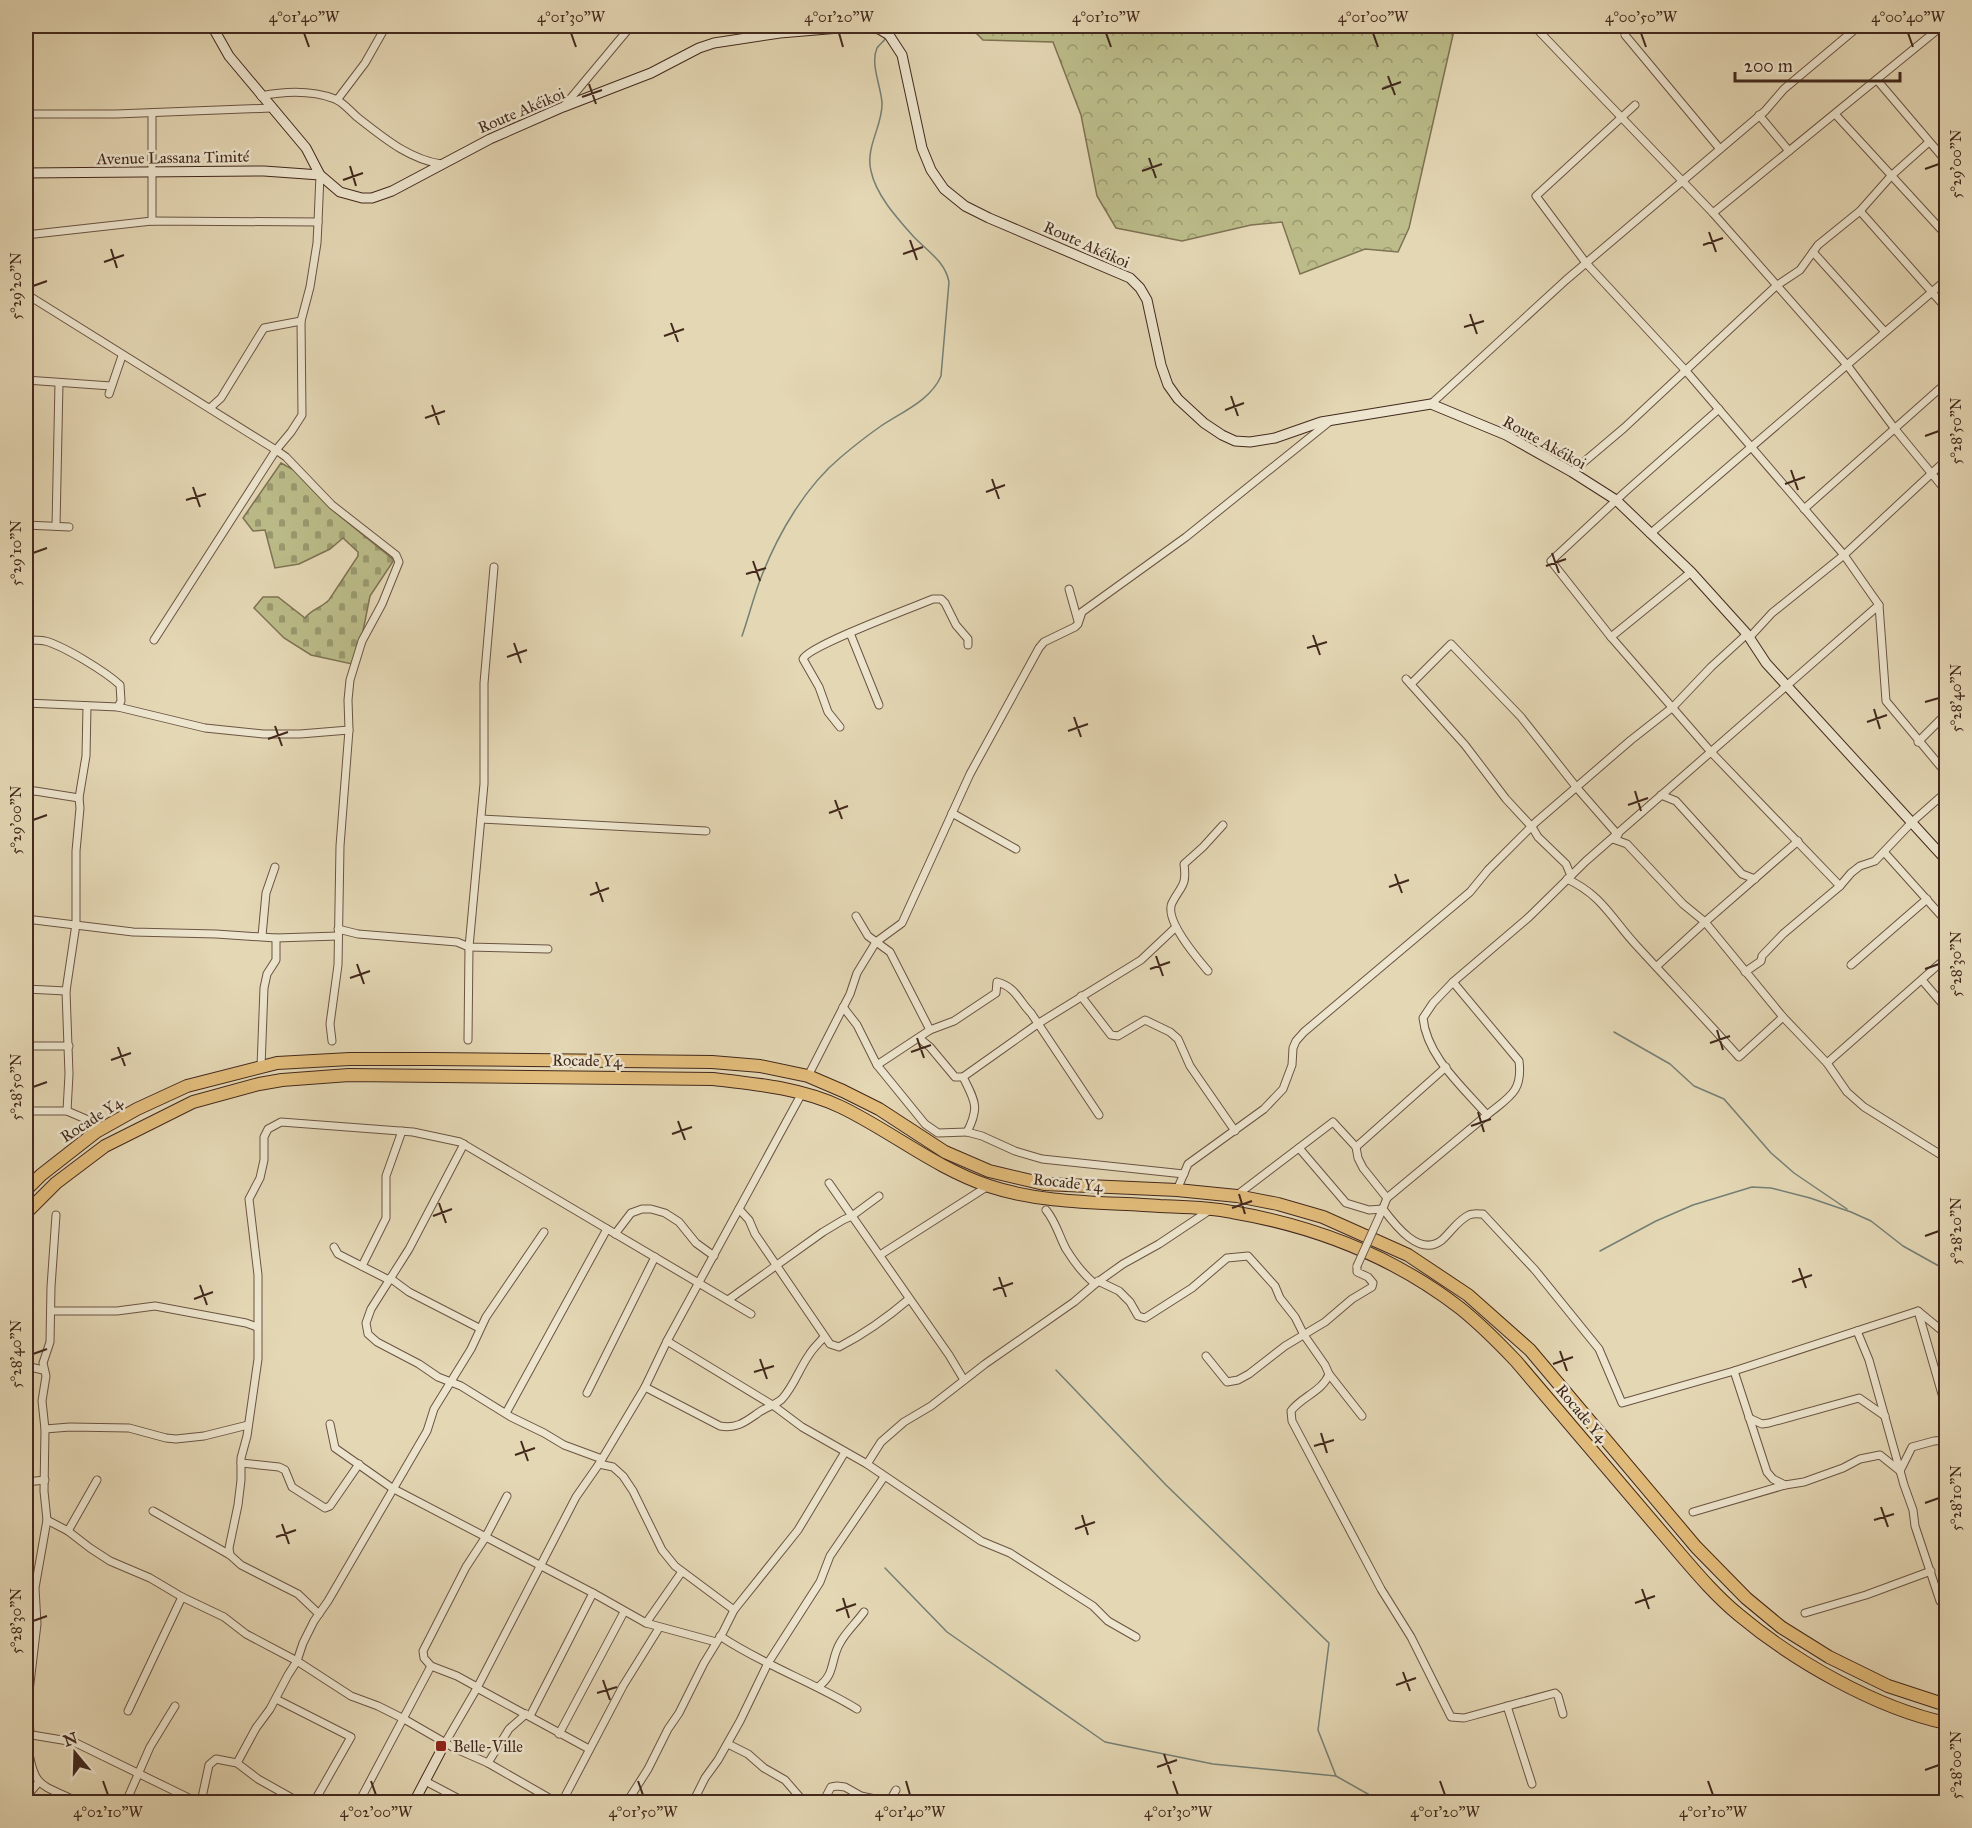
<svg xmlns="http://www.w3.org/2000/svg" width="1972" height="1828" font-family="'IM FELL Great Primer',serif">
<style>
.forest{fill:url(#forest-crowns);stroke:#7e7253;stroke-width:1.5}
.cemetery{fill:url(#cemetery-stones);stroke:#7e7253;stroke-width:1.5}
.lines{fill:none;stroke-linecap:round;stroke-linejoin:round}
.stream{stroke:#747f75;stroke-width:1.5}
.street-casing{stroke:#6a5443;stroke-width:9}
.secondary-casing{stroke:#42281d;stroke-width:11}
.highway-casing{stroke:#42281d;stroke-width:14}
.street{stroke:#ede5ce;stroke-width:7}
.secondary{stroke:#ede5ce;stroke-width:9}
.highway{stroke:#e2bc7a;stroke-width:12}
.street-bridge-casing{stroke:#6a5443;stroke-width:9;stroke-linecap:butt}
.street-bridge{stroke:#ede5ce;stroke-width:7}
.ticks{fill:none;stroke:#42281d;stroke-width:2}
.poi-dot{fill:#8f2418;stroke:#ede5ce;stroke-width:2}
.labels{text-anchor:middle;stroke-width:5;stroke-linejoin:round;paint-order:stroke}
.street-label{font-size:16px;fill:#42281d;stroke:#ede5ce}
.poi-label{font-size:16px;fill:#42281d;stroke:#ede5ce;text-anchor:start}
.neatline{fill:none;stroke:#42281d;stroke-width:2}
.ticks-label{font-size:15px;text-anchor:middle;fill:#42281d}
</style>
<defs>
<pattern id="forest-crowns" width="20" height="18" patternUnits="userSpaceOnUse" patternTransform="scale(1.5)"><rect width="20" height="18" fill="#bbbc89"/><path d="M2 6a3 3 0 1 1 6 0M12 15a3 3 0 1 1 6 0" fill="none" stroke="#9a996f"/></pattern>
<pattern id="cemetery-stones" width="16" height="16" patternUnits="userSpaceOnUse" patternTransform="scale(1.5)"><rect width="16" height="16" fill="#bbbc89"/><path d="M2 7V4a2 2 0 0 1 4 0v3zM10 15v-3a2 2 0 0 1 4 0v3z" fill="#9a996f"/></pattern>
</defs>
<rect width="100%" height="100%" fill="#e4d7b4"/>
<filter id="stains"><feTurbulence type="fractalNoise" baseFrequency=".00333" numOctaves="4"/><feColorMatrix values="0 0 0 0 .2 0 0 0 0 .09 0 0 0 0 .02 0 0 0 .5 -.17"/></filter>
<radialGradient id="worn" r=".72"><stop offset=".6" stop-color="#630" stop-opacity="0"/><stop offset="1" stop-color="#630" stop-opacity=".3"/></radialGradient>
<path class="forest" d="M969 26H1455L1409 228 1398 252 1365 249 1300 274 1282 222 1251 225 1182 241 1116 228 1097 196 1081 115 1053 42 983 40Z"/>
<path class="cemetery" d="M281 463 294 470 330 508 394 560 370 596 361 641 352 664 311 655 284 638 254 608 263 597H278L305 618C312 609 321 608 329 600L358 556V552L343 538 330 549 299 564 275 568 265 530 253 531 243 518Z"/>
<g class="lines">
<g class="stream">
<path d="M891 32 897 26"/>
<path d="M742 636C749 616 754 595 762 575 779 532 806 486 841 457 854 446 868 435 881 426 902 412 931 400 941 376L949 282C945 261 927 251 913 236 897 218 876 195 871 171 865 147 883 125 882 103 881 86 870 64 877 48 879 45 884 41 886 38"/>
<path d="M1614 1032 1670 1064 1694 1086 1724 1099 1771 1153 1794 1173 1847 1209"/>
<path d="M1600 1251 1656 1221 1693 1205 1752 1187 1771 1188 1810 1198 1851 1212 1871 1221 1903 1246 1946 1270"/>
<path d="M1056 1370 1166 1485 1329 1643 1318 1730 1336 1776"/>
<path d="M885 1568 947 1632 1105 1742 1213 1764 1336 1776 1382 1802"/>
</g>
<g class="street-casing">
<g id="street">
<path d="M1534 26 1713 213 1847 365 1895 429 1946 491"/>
<path d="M1625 35 1720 149"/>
<path d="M1877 80 1946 161"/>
<path d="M261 96C286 91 311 90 335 99 343 102 350 111 357 117 383 137 408 159 441 164"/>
<path d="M337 100 365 63 386 26"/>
<path d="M565 105 631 26"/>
<path d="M1635 105 1536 196 1586 263 1686 371 1844 555 1879 605 1886 701 1946 773"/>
<path d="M152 113V221"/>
<path d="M26 114H116L271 108"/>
<path d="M1835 114 1946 235"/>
<path d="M1759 115 1789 151"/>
<path d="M1860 211 1946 308"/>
<path d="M1713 213 1942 26"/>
<path d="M26 235 152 221 318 222 320 175"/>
<path d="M1813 252 1885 332"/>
<path d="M26 294 276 450 286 457 332 505 396 555 399 562 382 604 362 641 350 680 348 700 349 730 340 846 338 965 330 1024 332 1041"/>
<path d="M26 380 111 386"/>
<path d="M109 394 122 356"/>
<path d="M1431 404 1566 280 1765 111 1784 89 1859 26"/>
<path d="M210 408 221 398 264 328 301 321"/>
<path d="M1572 472 1624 428 1776 286 1800 270 1818 245 1860 211 1891 176 1929 142"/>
<path d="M1804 509 1946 383"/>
<path d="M26 525 69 527"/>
<path d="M56 526 59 383"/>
<path d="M1650 534 1946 280"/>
<path d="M1691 572 1611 637 1711 752 1840 886"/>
<path d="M1069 589 1078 621"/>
<path d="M850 633 879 705"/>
<path d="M1611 637 1551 561 1625 492 1719 409"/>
<path d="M1749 638 1772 613 1844 555 1946 460"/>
<path d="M26 640C32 640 39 640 45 641 64 646 106 672 120 685L121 701 118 707"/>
<path d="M154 640 276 450 291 432 302 415 301 321 310 287 317 243 318 222"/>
<path d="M1406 679 1465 745 1506 799 1532 827 1538 837 1566 864 1571 876"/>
<path d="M1411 684 1451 644 1521 717 1577 788 1618 835"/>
<path d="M26 703 118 707 205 728 263 734H300L349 730"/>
<path d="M840 727 828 712 819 687 803 659C808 646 914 607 933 599H941L945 603 956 625 968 639V645"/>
<path d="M1918 742 1946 714"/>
<path d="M26 793 35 791 79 798"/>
<path d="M1661 795 1676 801 1742 874 1755 879"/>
<path d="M952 813 1016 849"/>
<path d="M481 819 706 831"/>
<path d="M1613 839 1627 844 1683 904 1705 922 1783 1017 1827 1063 1847 1092 1864 1107 1946 1158"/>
<path d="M1885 853 1946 921"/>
<path d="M1567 879C1602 895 1612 919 1636 945 1670 982 1705 1019 1739 1057L1783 1017"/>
<path d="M856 916 868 936 890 952 930 1030"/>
<path d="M26 919 133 932 216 934 276 938 338 936"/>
<path d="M338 929 358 934 457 942 469 947 548 949"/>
<path d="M262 936 266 893 275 867"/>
<path d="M1851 965 1927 899"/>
<path d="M1657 966 1705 922 1798 841"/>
<path d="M1208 971C1197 958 1164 920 1172 903 1181 885 1187 887 1184 864L1203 847 1223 825"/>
<path d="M1745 972 1761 961 1762 956 1783 934 1840 886 1851 873 1860 866 1875 861 1912 822 1946 792"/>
<path d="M1922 980 1946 1008"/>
<path d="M1453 982 1519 1061C1523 1092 1509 1097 1487 1115"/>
<path d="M26 989 66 991"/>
<path d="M1081 996 1111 1035 1118 1036 1145 1020 1170 1032 1178 1039 1190 1066 1235 1131"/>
<path d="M843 1007 857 1025 877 1065 925 1124 938 1133 967 1132"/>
<path d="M919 1038 930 1047 955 1077H963C975 1101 980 1107 967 1132L982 1136 1015 1151 1042 1159 1184 1174"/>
<path d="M468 1040 469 947 484 784V683L494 567"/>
<path d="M26 1046H69"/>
<path d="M1827 1063 1946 958"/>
<path d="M877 1065 930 1030 954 1021 996 993 997 982C1016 987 1019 1001 1031 1013L1099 1115"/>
<path d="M261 1067 264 988 267 974 276 960V938"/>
<path d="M808 1076 850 994 857 973 876 942 902 923 970 774 1039 648 1044 642 1075 627 1078 624 1082 612 1186 537 1329 422"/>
<path d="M963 1077 1039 1023 1141 960 1176 927"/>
<path d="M26 1111H67L88 1120 96 1132"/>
<path d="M67 1111 69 1074 66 991 76 924V851L80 808 79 798 86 756 87 706"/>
<path d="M464 1144 409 1249 371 1309 366 1323 368 1334 377 1342 419 1364 438 1377 461 1386 511 1417 544 1433 564 1445 602 1459"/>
<path d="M1356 1147 1446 1067"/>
<path d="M1299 1148 1346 1203 1369 1210 1383 1209C1395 1225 1420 1258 1442 1240 1451 1232 1458 1220 1469 1215 1473 1213 1479 1214 1483 1214L1535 1270 1599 1349 1622 1403 1734 1371 1918 1311 1946 1334"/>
<path d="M829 1183 949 1355 964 1380"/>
<path d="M1177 1190 1188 1164 1264 1109 1283 1089 1292 1065 1293 1048 1296 1041 1304 1032 1470 892 1488 870 1536 822 1631 740 1673 707 1711 667 1747 634"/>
<path d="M1237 1195 1333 1122 1356 1147 1358 1158 1363 1168 1387 1198 1381 1213"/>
<path d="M1387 1198 1487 1115C1463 1087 1427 1057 1423 1018L1433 1003 1453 982 1529 917 1586 861 1879 605"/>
<path d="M739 1209 749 1220 755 1234 830 1344 839 1347C864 1334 888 1317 909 1299"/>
<path d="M1046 1210C1056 1222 1059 1236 1066 1249 1074 1262 1083 1274 1095 1284"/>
<path d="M615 1234 631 1213 642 1209H651L665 1213 679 1222 696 1243 714 1256"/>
<path d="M334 1247 338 1254 389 1280"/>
<path d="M880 1255 988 1186"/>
<path d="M362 1266 386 1218V1176L402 1131"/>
<path d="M390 1278 409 1292 479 1328"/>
<path d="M1098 1281 1119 1291 1130 1302 1138 1316 1145 1318 1192 1288 1227 1258 1248 1256 1275 1286 1280 1298 1295 1317 1304 1335 1325 1365 1329 1374C1323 1391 1301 1397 1291 1411L1292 1421 1381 1589 1411 1637 1451 1717 1464 1718 1555 1693 1558 1696 1563 1714"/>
<path d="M728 1300 823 1232 843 1220 852 1216 879 1196"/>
<path d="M51 1311H117L155 1306 246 1323 257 1327"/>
<path d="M1918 1311 1946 1408"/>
<path d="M1857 1331 1869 1360 1904 1485 1913 1510 1915 1526 1940 1601 1946 1607"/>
<path d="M667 1341 774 1406 802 1427 867 1464 981 1541 1010 1553 1093 1606 1108 1621 1136 1637"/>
<path d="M1206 1356 1227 1382 1238 1380 1249 1374 1285 1346 1325 1322 1352 1299 1372 1287 1373 1283 1368 1277 1357 1272V1266"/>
<path d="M26 1366 43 1370"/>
<path d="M1734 1371 1767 1472 1773 1479 1785 1485"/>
<path d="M1329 1374 1362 1416"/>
<path d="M645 1387 720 1426C737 1429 745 1422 758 1413 766 1407 774 1406 782 1399 794 1386 799 1369 809 1355 813 1348 819 1343 824 1337"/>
<path d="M587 1393 655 1257"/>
<path d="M506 1413 607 1229"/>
<path d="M1749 1418 1762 1424 1769 1423 1859 1398 1885 1416"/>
<path d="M330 1424 335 1448 392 1488 593 1593 646 1623 716 1642"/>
<path d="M45 1429 70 1427 129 1428 166 1438 176 1439 204 1436 248 1425"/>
<path d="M241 1463 279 1467 285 1470 292 1487 325 1508 330 1506 359 1464"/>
<path d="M599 1464 613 1467 623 1476 633 1491 662 1550 675 1566 734 1610"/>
<path d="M867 1464 881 1442 904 1422 931 1406 985 1364 1074 1302 1095 1284 1123 1264 1159 1244 1210 1210"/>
<path d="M26 1482 45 1480"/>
<path d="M153 1511 230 1555 241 1565 298 1594 319 1614"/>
<path d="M1693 1512 1785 1485 1804 1482 1843 1468 1860 1459 1880 1455 1900 1471 1912 1447 1934 1441 1946 1440"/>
<path d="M47 1520 68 1531 90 1548 110 1561 150 1578 182 1597 224 1617 246 1634 297 1661 351 1696 378 1706 404 1719 456 1749 488 1763 556 1802"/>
<path d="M68 1531 97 1480"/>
<path d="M230 1555 229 1548 238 1505 241 1480V1458L247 1436 258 1359V1275L249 1199 260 1178 264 1160V1137L268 1129 281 1122 413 1132 460 1142 751 1314"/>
<path d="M1805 1613 1866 1595 1931 1571"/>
<path d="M646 1623 681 1573"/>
<path d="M720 1636C763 1665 813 1682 857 1709"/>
<path d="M477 1687 457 1676 431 1666 424 1658 423 1651 466 1567 485 1538 507 1496"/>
<path d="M818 1687C836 1674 830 1660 840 1643 846 1632 856 1623 864 1612"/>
<path d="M477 1688 589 1749"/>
<path d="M276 1699 351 1737 314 1802"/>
<path d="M1507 1706 1532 1784"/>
<path d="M128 1711 182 1597"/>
<path d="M530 1716 593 1593"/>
<path d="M26 1734 74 1742 197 1802"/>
<path d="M30 1734 28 1700 37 1624 35 1588 47 1520 44 1491 45 1429 42 1401 46 1376 43 1363 50 1342 51 1287 56 1215"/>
<path d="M559 1734 624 1612"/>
<path d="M26 1740C36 1789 35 1782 79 1802"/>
<path d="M445 1743 477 1688 576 1497 599 1464 645 1387 667 1341 802 1093"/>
<path d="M728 1744 748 1754 764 1768 785 1780 804 1802"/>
<path d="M237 1763 256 1728 270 1709 288 1675 297 1661 303 1643 314 1621 328 1601 427 1431 434 1409 471 1349 486 1317 544 1232"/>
<path d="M488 1763 509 1729 526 1714"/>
<path d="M425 1781 465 1802"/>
<path d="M26 1797 38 1783"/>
<path d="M126 1802 150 1747 175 1706"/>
<path d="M201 1802 209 1765 216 1759 237 1763 258 1779 299 1802"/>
<path d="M359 1802 431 1666"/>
<path d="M562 1802 623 1686 659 1628"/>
<path d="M627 1802 648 1769 668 1729 679 1713 704 1663 723 1632 734 1610 798 1530 845 1452"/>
<path d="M693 1802 705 1778 718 1760 740 1721 768 1663 820 1582 830 1556 884 1477"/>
<path d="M823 1802 831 1787 837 1786 845 1787 861 1796 889 1802"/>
<path d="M889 1802 896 1790"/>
</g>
</g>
<g class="secondary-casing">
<g id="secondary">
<path d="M212 26 229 56 306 148 320 175 340 192 362 198H372L392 191 490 139 563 107 651 73 699 48 714 43 780 33 863 26 879 29 889 35 902 55 922 148 931 170 944 189 965 206 989 218 1130 278 1140 288 1147 300 1161 365 1168 385 1178 399 1204 423 1222 435 1235 441 1250 442 1275 438 1321 422 1431 404 1506 435 1572 472 1616 500 1691 572 1747 634 1766 663 1787 686 1946 860"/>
<path d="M26 173 264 171 320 175"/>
<path d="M414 1802 445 1743"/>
</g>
</g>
<g class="highway-casing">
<g id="highway">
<path d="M26 1190 41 1175 96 1132 137 1109 187 1086 277 1063 350 1059H430L712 1062 760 1066 808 1076 843 1091 879 1109 945 1152 989 1171 1044 1184 1177 1190 1237 1196 1278 1204 1323 1217 1408 1255 1468 1295 1530 1350 1696 1547 1746 1598 1781 1627 1829 1657 1888 1686 1946 1705"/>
<path d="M26 1213 56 1183 105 1146 193 1102 259 1084 282 1080 349 1075 713 1079C756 1084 801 1088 841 1107 891 1131 935 1168 989 1186 1043 1204 1103 1202 1160 1206 1183 1207 1209 1207 1232 1212 1314 1226 1394 1257 1460 1308 1480 1324 1498 1342 1516 1361L1681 1555C1699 1576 1717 1597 1739 1615 1794 1661 1876 1708 1946 1723"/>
</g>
</g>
<use href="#street" class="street"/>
<use href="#secondary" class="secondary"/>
<use href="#highway" class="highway"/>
<g class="street-bridge-casing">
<path id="street-bridge" d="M1357 1266 1380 1215"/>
</g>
<use href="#street-bridge" class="street-bridge"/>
</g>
<path class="ticks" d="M304 33 309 47M571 33 576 47M839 33 843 47M1106 33 1111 47M1373 33 1378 47M1641 33 1646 47M1908 33 1913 47M1388 76 1395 95M589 84 596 104M1382 89 1401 82M582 97 602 90M1149 158 1156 178M350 166 356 186M1925 169 1939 164M1142 171 1162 164M343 180 363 173M1709 232 1716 252M910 240 917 260M1703 245 1723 238M111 249 117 268M903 254 923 247M104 262 124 255M33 286 47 281M1470 314 1477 334M671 323 678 342M1464 327 1484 321M664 336 684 329M1231 396 1238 416M432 405 439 425M1225 410 1244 403M425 418 445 411M1925 436 1939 431M1791 470 1798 490M992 479 999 499M1785 484 1805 477M193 487 200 507M986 492 1005 485M186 500 206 494M33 553 47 548M1552 553 1559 573M753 561 760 581M1546 566 1566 559M746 574 766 568M1313 635 1320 655M514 643 521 663M1307 648 1327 642M507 657 527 650M1925 702 1939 698M1874 709 1880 729M1074 717 1081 737M1867 722 1887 715M275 726 282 746M1068 731 1088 724M268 739 288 732M1635 791 1641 811M835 800 842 819M1628 805 1648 798M829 813 848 806M33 820 47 815M1395 874 1402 893M596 882 603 902M1389 887 1409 880M590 895 609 888M1156 956 1163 976M357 964 364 984M1150 969 1170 962M1925 969 1939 964M350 978 370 971M1717 1030 1723 1050M917 1038 924 1058M1710 1043 1730 1036M118 1047 125 1066M911 1052 931 1045M111 1060 131 1053M33 1087 47 1082M1478 1112 1484 1132M678 1121 685 1140M1471 1126 1491 1119M672 1134 692 1127M1239 1194 1245 1214M439 1203 446 1223M1232 1208 1252 1201M433 1216 452 1209M1925 1236 1939 1231M1799 1268 1806 1288M999 1277 1006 1297M1792 1282 1812 1275M200 1285 207 1305M993 1290 1013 1283M194 1299 213 1292M1560 1351 1567 1371M33 1354 47 1349M760 1359 767 1379M1553 1364 1573 1357M754 1372 774 1366M1321 1433 1327 1453M521 1441 528 1461M1314 1446 1334 1440M515 1455 535 1448M1925 1503 1939 1498M1881 1507 1888 1527M1082 1515 1088 1535M1874 1520 1894 1514M282 1524 289 1544M1075 1529 1095 1522M276 1537 296 1530M1642 1589 1649 1609M843 1598 849 1618M1635 1603 1655 1596M836 1611 856 1604M33 1621 47 1616M1403 1672 1410 1691M603 1680 610 1700M1396 1685 1416 1678M597 1693 617 1687M1164 1754 1171 1774M1157 1767 1177 1760M1925 1770 1939 1765M103 1781 108 1795M371 1781 376 1795M638 1781 643 1795M906 1781 910 1795M1173 1781 1178 1795M1440 1781 1445 1795M1708 1781 1713 1795"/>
<rect class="poi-dot" x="435" y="1740" width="12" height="12" rx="3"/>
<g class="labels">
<g class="street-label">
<text transform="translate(521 110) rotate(-23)" y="6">Route Akéikoi</text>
<text transform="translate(173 157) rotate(-1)" y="6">Avenue Lassana Timité</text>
<text transform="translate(1087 244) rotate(24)" y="6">Route Akéikoi</text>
<text transform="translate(1545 442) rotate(29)" y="6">Route Akéikoi</text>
<text transform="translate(587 1060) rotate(1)" y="6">Rocade Y4</text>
<text transform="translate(91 1119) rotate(-33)" y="6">Rocade Y4</text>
<text transform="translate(1068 1182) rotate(6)" y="6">Rocade Y4</text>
<text transform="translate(1582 1413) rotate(50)" y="6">Rocade Y4</text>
</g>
<g class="poi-label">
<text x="453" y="1752">Belle-Ville</text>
</g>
</g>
<rect width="1972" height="1828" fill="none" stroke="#e4d7b4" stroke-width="66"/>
<g transform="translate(75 1753) rotate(341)" stroke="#ede5ce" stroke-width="4.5" paint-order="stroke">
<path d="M0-4.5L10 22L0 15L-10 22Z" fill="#42281d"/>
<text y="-9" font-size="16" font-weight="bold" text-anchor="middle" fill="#42281d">N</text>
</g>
<path d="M1735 72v9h165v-9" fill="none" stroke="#42281d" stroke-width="3"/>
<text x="1744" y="72" font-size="18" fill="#42281d" stroke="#ede5ce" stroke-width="4.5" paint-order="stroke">200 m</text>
<rect x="33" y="33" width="1906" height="1762" class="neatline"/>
<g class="ticks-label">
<text x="304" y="22">4°01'40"W</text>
<text x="571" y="22">4°01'30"W</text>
<text x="839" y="22">4°01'20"W</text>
<text x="1106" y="22">4°01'10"W</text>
<text x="1373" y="22">4°01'00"W</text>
<text x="1641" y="22">4°00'50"W</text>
<text x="1908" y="22">4°00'40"W</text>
<text transform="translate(1956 164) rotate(-90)" y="5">5°29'00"N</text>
<text transform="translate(16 286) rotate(-90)" y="5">5°29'20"N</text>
<text transform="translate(1956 431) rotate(-90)" y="5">5°28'50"N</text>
<text transform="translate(16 553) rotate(-90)" y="5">5°29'10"N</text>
<text transform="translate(1956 698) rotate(-90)" y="5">5°28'40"N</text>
<text transform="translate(16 820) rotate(-90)" y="5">5°29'00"N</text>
<text transform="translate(1956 964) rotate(-90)" y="5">5°28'30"N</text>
<text transform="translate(16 1087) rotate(-90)" y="5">5°28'50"N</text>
<text transform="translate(1956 1231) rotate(-90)" y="5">5°28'20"N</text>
<text transform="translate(16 1354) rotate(-90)" y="5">5°28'40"N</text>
<text transform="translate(1956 1498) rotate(-90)" y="5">5°28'10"N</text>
<text transform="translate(16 1621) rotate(-90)" y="5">5°28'30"N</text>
<text transform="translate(1956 1765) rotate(-90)" y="5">5°28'00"N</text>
<text x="108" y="1817">4°02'10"W</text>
<text x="376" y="1817">4°02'00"W</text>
<text x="643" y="1817">4°01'50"W</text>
<text x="910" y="1817">4°01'40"W</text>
<text x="1178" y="1817">4°01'30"W</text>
<text x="1445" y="1817">4°01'20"W</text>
<text x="1713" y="1817">4°01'10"W</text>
</g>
<rect width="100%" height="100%" filter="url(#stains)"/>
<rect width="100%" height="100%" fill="url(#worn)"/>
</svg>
